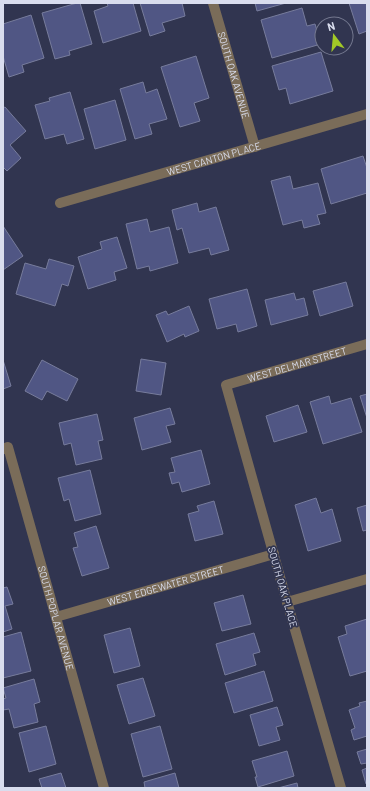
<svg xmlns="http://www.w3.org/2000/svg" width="370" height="791" font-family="Barlow,sans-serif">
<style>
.building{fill:#505684;stroke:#777c9c}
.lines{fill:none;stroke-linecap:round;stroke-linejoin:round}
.minor{stroke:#7a6c59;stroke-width:10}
.labels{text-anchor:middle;stroke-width:3.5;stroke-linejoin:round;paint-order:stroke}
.street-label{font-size:10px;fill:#d9ddee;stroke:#313550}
</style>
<rect width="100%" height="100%" fill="#313550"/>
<g class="building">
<path d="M77 3H80L92 44 69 51 70 55 55 59 42 13Z"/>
<path d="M107 3H133L141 31 103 43 94 11 108 6Z"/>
<path d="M140 3H182L185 16 162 23 165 31 150 36Z"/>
<path d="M255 3H286L257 11Z"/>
<path d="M349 3H367V31L359 34Z"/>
<path d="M302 8 307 26 315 24 321 44 272 58 261 20Z"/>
<path d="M31 15 44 58 22 65 24 72 9 77 3 56V24Z"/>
<path d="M321 52 333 91 290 104 286 88 279 90 272 66Z"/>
<path d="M196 56 209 98 194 103 200 121 180 127 161 67Z"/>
<path d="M143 82 146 93 157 89 167 119 149 124 152 134 135 139 120 89Z"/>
<path d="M70 92 84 139 67 144 64 134 45 139 35 105 50 101 49 98Z"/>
<path d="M115 100 126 140 95 149 84 109Z"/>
<path d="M5 107 26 131 10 145 21 158 7 171 3 167V108Z"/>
<path d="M363 156 367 168V193L331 204 321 169Z"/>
<path d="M290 176 293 189 318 183 326 213 317 215 320 224 304 228 302 220 283 225 271 181Z"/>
<path d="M197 203 199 212 216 207 229 250 211 255 209 248 189 253 182 228 177 230 172 210Z"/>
<path d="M147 219 150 232 169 227 178 263 150 271 149 266 137 269 126 224Z"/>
<path d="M3 226 23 256 3 270Z"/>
<path d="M117 237 127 268 114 272 116 280 88 289 78 257 102 249 100 242Z"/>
<path d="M49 259 74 266 68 286 62 284 55 306 16 294 25 263 46 269Z"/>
<path d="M346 282 353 306 320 316 313 291Z"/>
<path d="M247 289 257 326 238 332 236 324 217 329 209 299Z"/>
<path d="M294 293 296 300 304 298 308 315 271 325 265 300Z"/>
<path d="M189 306 199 331 185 337 184 334 167 342 156 315 166 311 168 315Z"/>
<path d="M141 359 166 363 161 395 136 391Z"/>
<path d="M3 360 11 386 3 389Z"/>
<path d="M42 360 78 379 67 401 47 391 42 400 25 391Z"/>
<path d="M367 394V418L360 396Z"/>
<path d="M329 396 331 404 351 398 362 432 323 444 310 402Z"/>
<path d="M298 405 307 432 274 442 266 416Z"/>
<path d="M170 408 175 424 166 426 171 442 142 450 134 418Z"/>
<path d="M97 414 103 440 98 441 102 459 76 465 71 443 64 445 59 423Z"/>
<path d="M201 450 210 484 182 492 179 482 172 484 169 473 175 472 171 458Z"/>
<path d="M90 470 101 514 75 521 69 499 64 501 58 478Z"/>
<path d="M316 498 321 513 332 509 341 541 308 551 295 505Z"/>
<path d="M214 501 223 534 195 541 188 514 199 511 197 506Z"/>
<path d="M367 505V530L363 531 357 508Z"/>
<path d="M96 526 109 568 82 576 73 548 78 547 74 533Z"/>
<path d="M7 587 13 604 5 606 12 629 3 632V588Z"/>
<path d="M243 595 251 624 222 631 214 603Z"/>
<path d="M367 619V671L350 676 338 637 347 634 345 626Z"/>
<path d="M130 628 140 666 114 673 104 635Z"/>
<path d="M21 632 31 671 3 678V637Z"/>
<path d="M254 633 260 652 253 654 256 665 225 675 216 644Z"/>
<path d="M264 671 273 701 234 713 225 683Z"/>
<path d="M143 678 155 716 129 724 117 685Z"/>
<path d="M34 679 40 702 34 704 38 722 14 728 9 709 3 710V699L6 698 3 688Z"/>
<path d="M367 701V736L354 740 351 730 355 728 349 710 360 706 359 703Z"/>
<path d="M277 707 283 725 276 727 280 740 259 746 250 715Z"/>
<path d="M46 726 56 764 29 772 19 733Z"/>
<path d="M160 726 172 769 143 777 131 734Z"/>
<path d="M367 749V763L361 764 357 752Z"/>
<path d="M287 751 294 776 258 787 255 777H257L252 761Z"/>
<path d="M367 768V783L366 784 362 770Z"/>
<path d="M61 773 66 788H42L39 779Z"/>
<path d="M175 773 179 788H145L144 782Z"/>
<path d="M297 783 298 788H278Z"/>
</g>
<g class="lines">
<g class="minor">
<path id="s1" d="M213 3 255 147"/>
<path id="s2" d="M60 203 367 114"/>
<path id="s3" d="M3 449 8 447 104 788"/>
<path d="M287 602 367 579"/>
<path id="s4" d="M56 617 274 554"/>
<path id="s5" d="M341 788 287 602 226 385 367 344"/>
</g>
</g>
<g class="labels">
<g class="street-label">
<text dy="4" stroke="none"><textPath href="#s1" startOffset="75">SOUTH OAK AVENUE</textPath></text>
<text dy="4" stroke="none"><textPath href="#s2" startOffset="160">WEST CANTON PLACE</textPath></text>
<text dy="4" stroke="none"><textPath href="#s5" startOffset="493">WEST DELMAR STREET</textPath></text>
<text dy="4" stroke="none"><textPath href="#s4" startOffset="114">WEST EDGEWATER STREET</textPath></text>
<text transform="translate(283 587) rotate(74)" y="4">SOUTH OAK PLACE</text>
<text dy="4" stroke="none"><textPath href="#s3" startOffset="183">SOUTH POPLAR AVENUE</textPath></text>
</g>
</g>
<rect width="370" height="791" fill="none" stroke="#d9ddee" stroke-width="8"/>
<g transform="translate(334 36) rotate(344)"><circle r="19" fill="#313550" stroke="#74788f"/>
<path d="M0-3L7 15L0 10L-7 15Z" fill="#a2c927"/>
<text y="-6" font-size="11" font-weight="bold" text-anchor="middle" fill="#d9ddee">N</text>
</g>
</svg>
